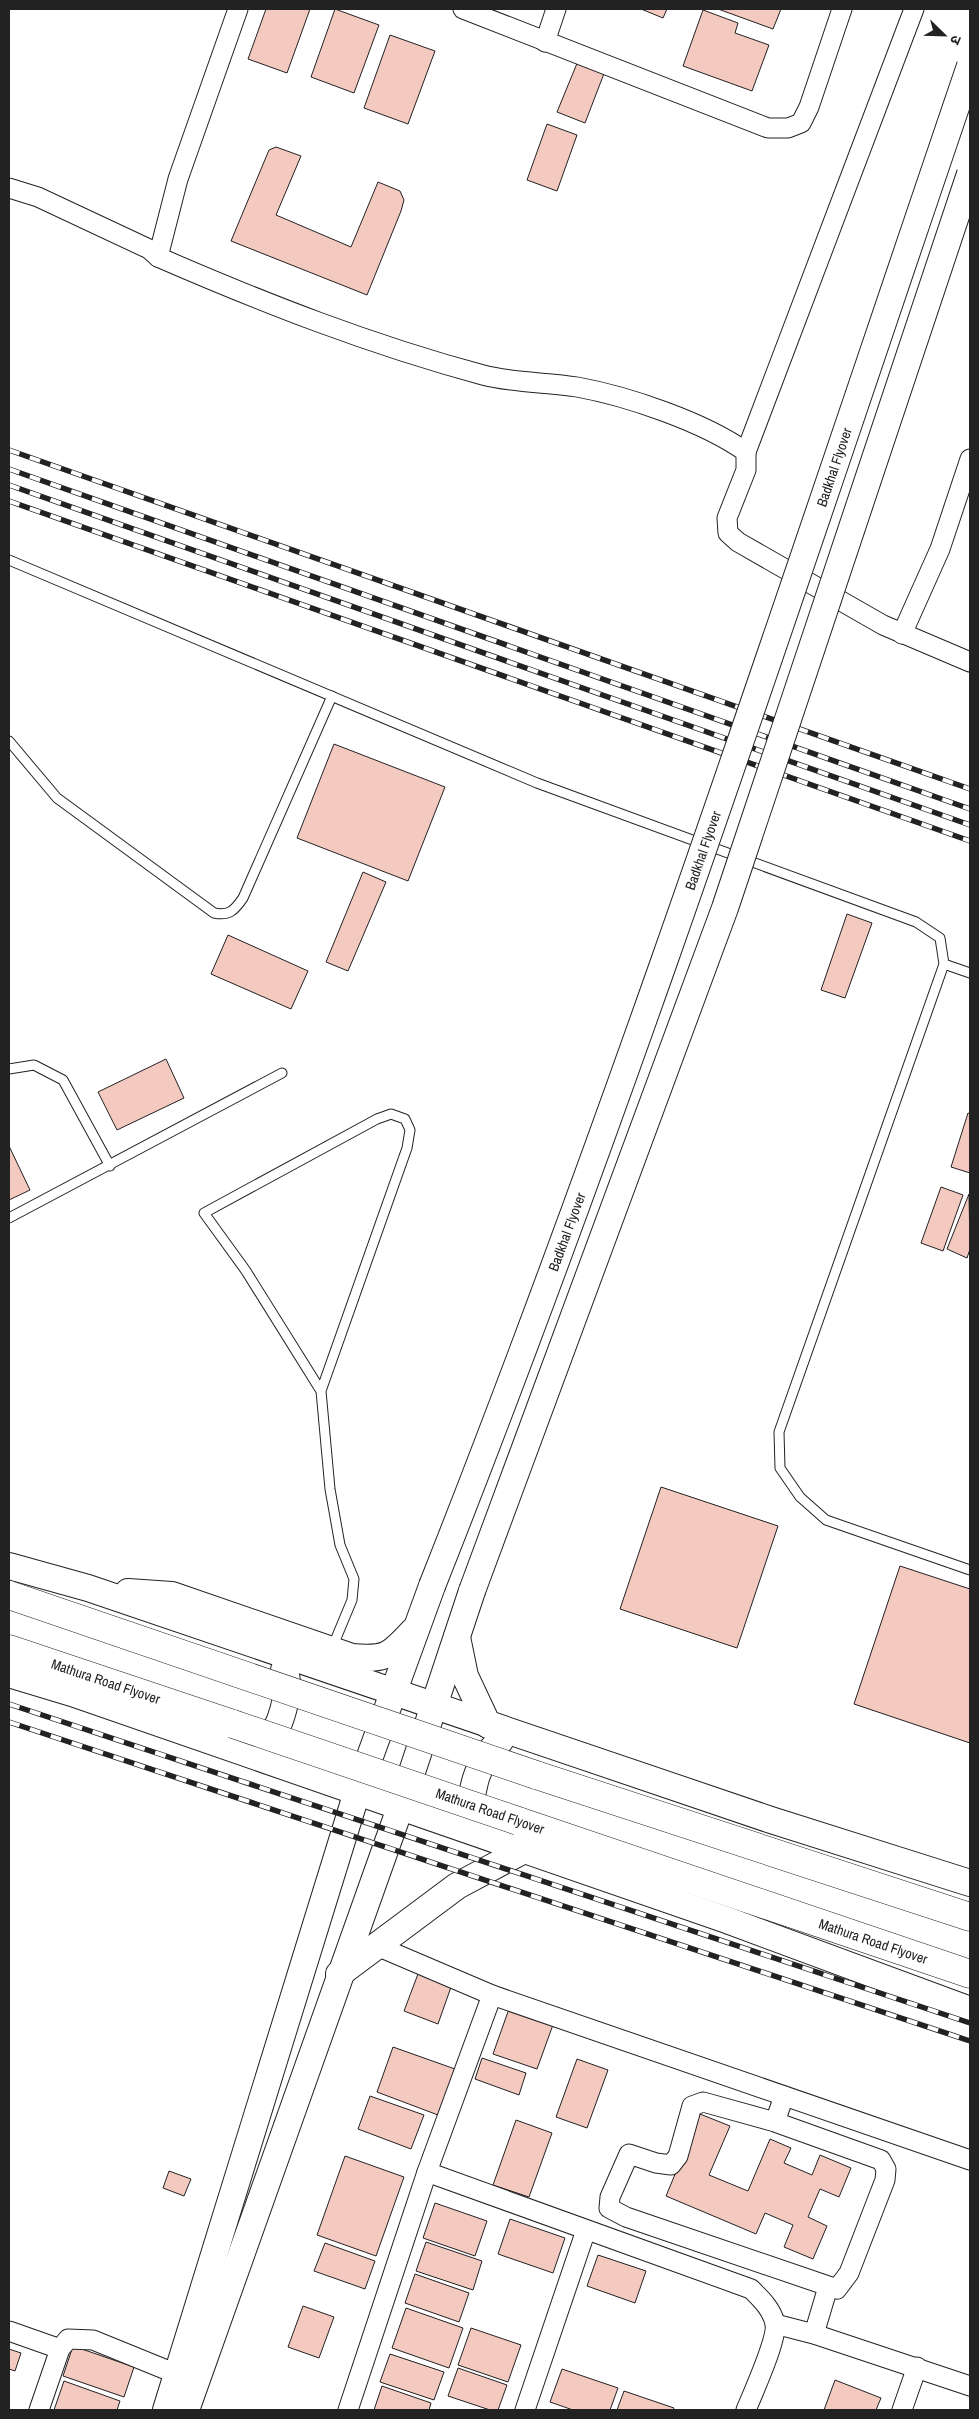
<svg xmlns="http://www.w3.org/2000/svg" width="979" height="2419" font-family="'Archivo Narrow','Noto Sans Devanagari',sans-serif">
<style>
.building{fill:#f3c9c0;stroke:#222}
.lines{fill:none;stroke-linecap:round;stroke-linejoin:round}
.lane-casing{stroke:#222;stroke-width:11}
.street-casing{stroke:#222;stroke-width:21}
.secondary-casing{stroke:#222;stroke-width:28}
.highway-casing{stroke:#222;stroke-width:29}
.lane{stroke:#fff;stroke-width:9}
.street{stroke:#fff;stroke-width:19}
.secondary{stroke:#fff;stroke-width:26}
.highway{stroke:#fff;stroke-width:28}
.rail-casing{stroke:#222;stroke-width:5.5}
.rail{stroke:#fff;stroke-width:4;stroke-dasharray:11;stroke-linecap:butt}
.secondary-bridge-casing{stroke:#222;stroke-width:28;stroke-linecap:butt}
.highway-bridge-casing{stroke:#222;stroke-width:29;stroke-linecap:butt}
.secondary-bridge{stroke:#fff;stroke-width:26}
.highway-bridge{stroke:#fff;stroke-width:28}
.labels{text-anchor:middle;stroke-width:4;stroke-linejoin:round;paint-order:stroke}
.street-label{font-size:14px;fill:#222;stroke:#fff}
</style>
<rect width="100%" height="100%" fill="#fff"/>
<g class="building">
<path d="M266 9H310L287 73 248 59Z"/>
<path d="M335 9 379 25 354 93 311 77Z"/>
<path d="M641 9H667L663 18Z"/>
<path d="M718 9H781L773 29Z"/>
<path d="M703 10 738 23 735 33 769 45 752 91 683 66Z"/>
<path d="M390 35 435 51 408 124 364 108Z"/>
<path d="M578 61 605 71 585 123 557 112Z"/>
<path d="M547 124 577 135 557 191 527 180Z"/>
<path d="M276 147 301 156 276 215 351 247 378 182 400 191 404 200 401 211 367 295 231 241 269 150Z"/>
<path d="M334 744 445 787 408 881 297 838Z"/>
<path d="M363 872 386 882 348 971 326 962Z"/>
<path d="M847 914 872 923 845 998 821 990Z"/>
<path d="M228 935 308 971 291 1009 211 974Z"/>
<path d="M166 1059 184 1098 117 1130 98 1092Z"/>
<path d="M968 1113 970 1114V1173L951 1167Z"/>
<path d="M9 1146 30 1190 9 1200Z"/>
<path d="M941 1187 963 1195 943 1251 921 1243Z"/>
<path d="M969 1194 970 1249 967 1258 947 1249Z"/>
<path d="M661 1487 778 1526 737 1648 620 1609Z"/>
<path d="M900 1566 970 1589V1743L854 1704Z"/>
<path d="M418 1974 451 1987 438 2024 404 2011Z"/>
<path d="M510 2006 554 2022 537 2069 493 2054Z"/>
<path d="M393 2047 455 2069 438 2115 377 2092Z"/>
<path d="M482 2058 526 2073 519 2095 475 2079Z"/>
<path d="M577 2059 608 2070 587 2128 556 2117Z"/>
<path d="M370 2096 424 2115 411 2149 358 2129Z"/>
<path d="M700 2114 730 2126 709 2175 748 2191 770 2139 791 2148 784 2163 812 2175 820 2155 851 2168 839 2197 820 2189 808 2217 827 2226 813 2259 784 2247 793 2225 765 2213 756 2234 666 2196Z"/>
<path d="M516 2120 552 2133 529 2197 493 2185Z"/>
<path d="M345 2156 404 2177 376 2256 317 2235Z"/>
<path d="M169 2171 191 2179 184 2196 163 2188Z"/>
<path d="M435 2203 487 2221 475 2256 423 2238Z"/>
<path d="M510 2219 565 2238 553 2273 498 2254Z"/>
<path d="M426 2242 482 2261 473 2290 416 2271Z"/>
<path d="M325 2243 375 2261 365 2289 314 2271Z"/>
<path d="M598 2255 646 2271 635 2303 587 2286Z"/>
<path d="M415 2274 469 2293 459 2322 405 2303Z"/>
<path d="M303 2306 334 2317 319 2358 288 2347Z"/>
<path d="M406 2308 463 2328 449 2368 392 2348Z"/>
<path d="M471 2328 521 2345 508 2382 458 2365Z"/>
<path d="M73 2346 134 2367 124 2397 63 2376Z"/>
<path d="M9 2349 21 2353 15 2371 9 2369Z"/>
<path d="M390 2354 444 2372 434 2400 380 2382Z"/>
<path d="M458 2368 507 2385 498 2410H490L448 2396Z"/>
<path d="M562 2369 618 2388 610 2410H573L550 2402Z"/>
<path d="M835 2380 881 2398 876 2410H824Z"/>
<path d="M64 2381 120 2401 117 2410H54Z"/>
<path d="M382 2386 431 2403 429 2410H374Z"/>
<path d="M624 2391 674 2408 673 2410H617Z"/>
</g>
<g class="lines">
<g class="lane-casing">
<g id="lane">
<path d="M9 560 537 783 916 922 940 938 944 964 779 1432 780 1468 800 1497 826 1520 970 1570"/>
<path d="M9 741 57 798 214 913C229 916 234 911 243 898L332 696"/>
<path d="M944 964 970 973"/>
<path d="M9 1069 34 1065 63 1080 110 1166"/>
<path d="M9 1218 282 1073"/>
<path d="M321 1391 407 1148 410 1130 405 1119 391 1114 377 1119 204 1213 246 1271 321 1391 330 1489 340 1545 354 1579 352 1600 332 1648"/>
</g>
</g>
<g class="street-casing">
<g id="street">
<path d="M463 9 768 128H788L801 123 809 107 842 9"/>
<path d="M545 42 556 9"/>
<path d="M9 188 38 197 149 249 158 257C264 303 371 345 483 375 513 383 546 382 577 387 627 396 704 422 746 452V470L727 518 728 533 738 542 883 625 970 662"/>
<path d="M158 257 178 179 238 9"/>
<path d="M746 452 914 9"/>
<path d="M902 634 940 549 970 459"/>
<path d="M377 1946 492 1995 970 2160"/>
<path d="M775 2122 881 2160 886 2169 885 2180 849 2273 837 2289 626 2217 609 2208 610 2197 629 2154 656 2163 671 2165 678 2156 692 2106 703 2102 775 2122 784 2096"/>
<path d="M427 2172 751 2289C761 2299 771 2308 775 2323 778 2338 753 2393 746 2410"/>
<path d="M775 2324 814 2334 970 2386"/>
<path d="M9 2331 60 2349"/>
<path d="M814 2334 828 2287"/>
<path d="M39 2410 60 2349 68 2339 93 2340 179 2375"/>
<path d="M348 2410 427 2172 492 1995"/>
<path d="M525 2410 586 2230"/>
<path d="M902 2410 917 2367"/>
</g>
</g>
<g class="secondary-casing">
<g id="secondary">
<path d="M9 1566 88 1588 771 1820 970 1883"/>
<path d="M128 1592 172 1595 352 1657C386 1660 390 1656 413 1631"/>
<path d="M457 1637 465 1676 488 1725"/>
<path d="M9 1674 72 1693 724 1919 970 2010"/>
<path d="M254 1750C257 1748 262 1747 265 1745 280 1732 293 1687 284 1670"/>
<path d="M475 1826C466 1796 477 1761 500 1741"/>
<path d="M339 1974 457 1886 524 1850"/>
<path d="M166 2410 357 1792 432 1586"/>
<path d="M186 2410 400 1808 472 1591"/>
</g>
</g>
<g class="highway-casing">
<g id="highway">
<path id="s1" d="M9 1649 233 1724"/>
<path d="M536 1775 970 1917"/>
<path id="s2" d="M518 1821 970 1974"/>
</g>
</g>
<use href="#lane" class="lane"/>
<use href="#street" class="street"/>
<use href="#secondary" class="secondary"/>
<use href="#highway" class="highway"/>
<g class="rail-casing">
<g id="rail">
<path d="M9 450 970 789"/>
<path d="M9 469 970 809"/>
<path d="M9 485 970 825"/>
<path d="M9 501 970 841"/>
<path d="M9 1704 970 2023"/>
<path d="M9 1722 970 2041"/>
</g>
</g>
<use href="#rail" class="rail"/>
<g class="secondary-bridge-casing">
<g id="secondary-bridge">
<path id="s3" d="M432 1586C630 1086 797 574 970 66"/>
<path d="M472 1591 725 908 970 174"/>
</g>
</g>
<g class="highway-bridge-casing">
<g id="highway-bridge">
<path d="M9 1595 536 1775"/>
<path d="M233 1724 518 1821"/>
</g>
</g>
<use href="#secondary-bridge" class="secondary-bridge"/>
<use href="#highway-bridge" class="highway-bridge"/>
</g>
<g class="labels">
<g class="street-label">
<text dy="5" stroke="none"><textPath href="#s3" startOffset="1189">Badkhal Flyover</textPath></text>
<text dy="5" stroke="none"><textPath href="#s3" startOffset="784">Badkhal Flyover</textPath></text>
<text dy="5" stroke="none"><textPath href="#s3" startOffset="379">Badkhal Flyover</textPath></text>
<text dy="5" stroke="none"><textPath href="#s1" startOffset="102">Mathura Road Flyover</textPath></text>
<text transform="translate(490 1811) rotate(19)" y="5">Mathura Road Flyover</text>
<text dy="5" stroke="none"><textPath href="#s2" startOffset="375">Mathura Road Flyover</textPath></text>
</g>
</g>
<rect width="979" height="2419" fill="none" stroke="#222222" stroke-width="20"/>
<g transform="translate(944 35) rotate(113)" stroke="#ffffff" stroke-width="4" paint-order="stroke">
<path d="M0-4L9 19L0 12L-9 19Z" fill="#222222"/>
<text y="-8" font-size="14" font-weight="bold" text-anchor="middle" fill="#222222">उ</text>
</g>
</svg>
